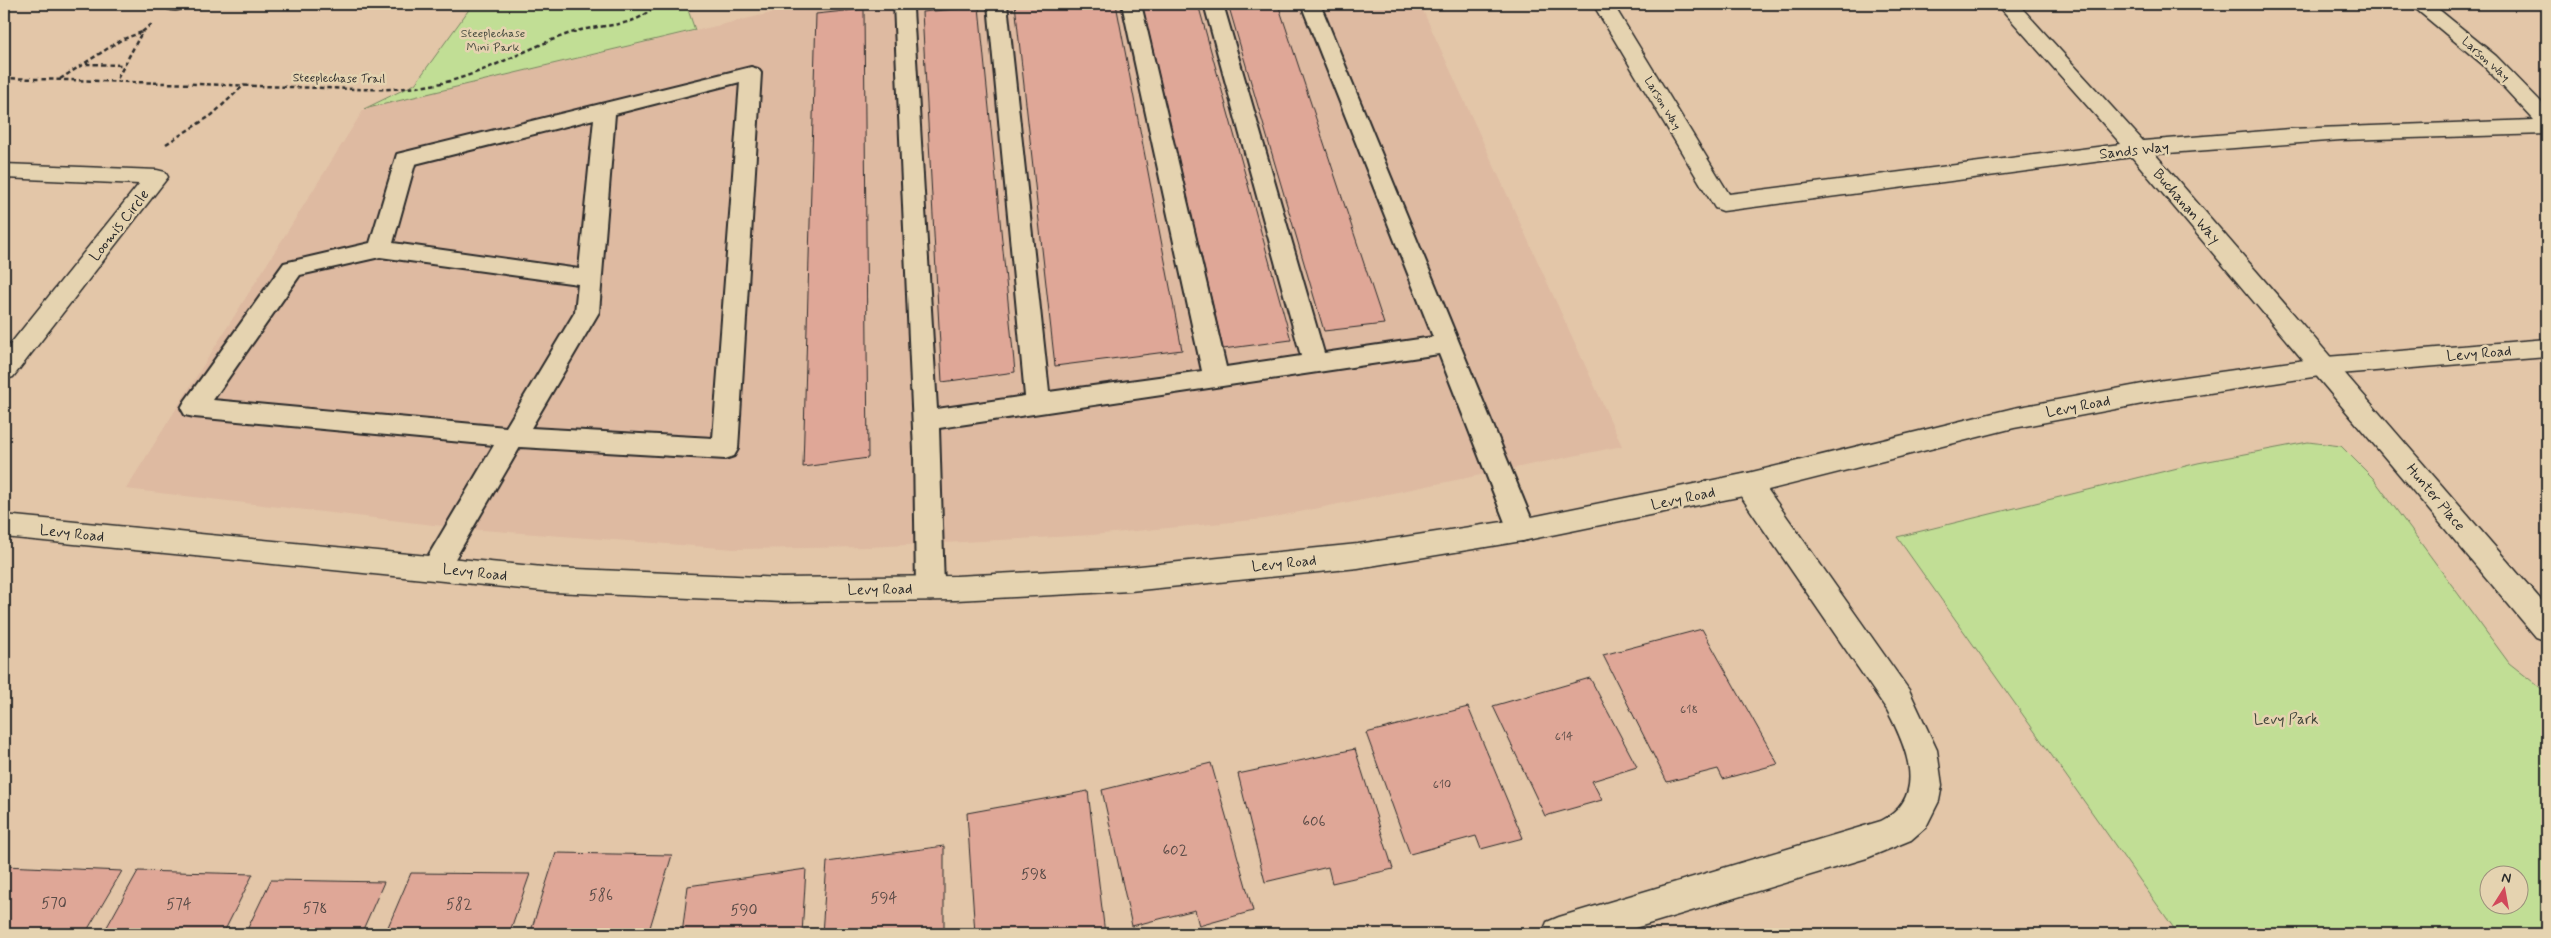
<svg xmlns="http://www.w3.org/2000/svg" width="2551" height="938" font-family="Mynerve,sans-serif">
<style>
.built{fill:#debaa1}
.green{fill:#c1de95;stroke:#768460;fill-rule:evenodd}
.building{fill:#dfa797;stroke:#2b2b2b}
.lines{fill:none;stroke-linecap:round;stroke-linejoin:round}
.lane-casing{stroke:#2b2b2b;stroke-width:4}
.street-casing{stroke:#2b2b2b;stroke-width:3}
.secondary-casing{stroke:#2b2b2b;stroke-width:3}
.path{stroke:#2b2b2b;stroke-width:2.5;stroke-dasharray:4.5 3;stroke-linecap:butt}
.lane{fill:#e5d3b0;fill-rule:evenodd}
.street{fill:#e5d3b0;fill-rule:evenodd}
.secondary{fill:#e5d3b0;fill-rule:evenodd}
.labels{text-anchor:middle;stroke-width:5;stroke-linejoin:round;paint-order:stroke}
.far-park-label{font-size:12px;fill:#42463b;stroke:#e5d3b0}
.far-street-label{font-size:12px;fill:#2b2b2b;stroke:#e5d3b0}
.number-label{font-size:12px;fill:#584a46}
.street-label{font-size:15px;fill:#2b2b2b;stroke:#e5d3b0}
.park-label{font-size:15px;fill:#42463b;stroke:#e5d3b0}
.near-number-label{font-size:15px;fill:#584a46}
</style>
<rect width="100%" height="100%" fill="#e3c6a8"/>
<filter id="ink" filterUnits="userSpaceOnUse"><feTurbulence type="fractalNoise" baseFrequency=".02" numOctaves="2"/><feDisplacementMap in="SourceGraphic" scale="10" xChannelSelector="R" yChannelSelector="G"/><feConvolveMatrix kernelMatrix="1 2 1 2 8 2 1 2 1" color-interpolation-filters="sRGB"/></filter>
<g filter="url(#ink)">
<path class="built" d="M809 4H1420L1622 446 1265 519 1092 535 868 547 734 549 468 529 126 489 364 109Z"/>
<g class="green">
<path d="M473 4H686L695 30 364 109 415 84Z"/>
<path d="M2308 442 2341 446 2373 478 2509 663 2547 693V934H2178L1897 537 2198 463ZM2488 876H2518V906H2488Z"/>
</g>
<g class="building">
<path d="M1015 4H1116L1182 350 1055 366Z"/>
<path d="M1142 4H1198L1291 340 1223 349Z"/>
<path d="M1228 4H1278L1384 324 1324 331Z"/>
<path d="M979 7 1015 372 942 382 922 12Z"/>
<path d="M864 9 868 458 803 467 816 14Z"/>
<path d="M1702 629 1778 764 1723 779 1718 769 1667 782 1603 655Z"/>
<path d="M1590 678 1637 767 1592 781 1602 800 1545 816 1493 706Z"/>
<path d="M1468 707 1523 838 1481 849 1476 836 1410 854 1366 733Z"/>
<path d="M1355 749 1393 869 1332 883 1328 867 1265 882 1238 774Z"/>
<path d="M1211 763 1253 911 1199 926 1195 910 1132 926 1102 790Z"/>
<path d="M1088 791 1105 934H975L967 813Z"/>
<path d="M944 846V934H822L827 862Z"/>
<path d="M556 853 672 855 648 934H530Z"/>
<path d="M4 866 122 871 85 934H4Z"/>
<path d="M806 869 802 934H682L688 886Z"/>
<path d="M138 871 253 874 223 934H103Z"/>
<path d="M411 873 530 874 509 934H385Z"/>
<path d="M271 880 384 882 361 934H245Z"/>
</g>
<g class="lines">
<g class="lane-casing">
<g id="lane">
<path d="M894 4H918L913 9 937 409 1025 396 988 4H1007L1049 392 1202 371 1122 4H1141L1226 367 1301 356 1204 4H1223L1324 353 1433 337 1301 4H1320L1536 530 1532 538 1522 541 1512 538 1508 530 1439 354 939 428 944 588 940 596 930 600 920 596 916 588 914 451Z"/>
<path d="M751 67 758 69 761 73 738 449 734 456 725 459 520 447 445 576 435 579 425 576 421 568 494 445 194 417 185 415 181 408 185 401 284 263 370 243 397 154ZM740 82 713 438 531 428 599 312 615 114ZM594 119 579 269 393 243 415 164ZM380 257 578 284 575 312 506 427 213 400 300 275Z"/>
</g>
</g>
<g class="street-casing">
<g id="street">
<path d="M166 4H187C182 11 176 11 168 9Z"/>
<path d="M1593 4H1613L1729 194 2121 144 1997 4H2018L2143 141 2290 129 2534 120 2482 64 2410 4H2432L2496 56 2547 108V134L2341 140 2155 154 2547 607V641L2536 637 2132 157 1723 211 1715 208Z"/>
<path d="M4 164 157 170 165 172 168 177 13 377 4 380V352L139 184 4 178Z"/>
<path d="M1748 473 1758 476 1909 690 1937 750 1942 785 1939 801 1926 827 1911 840 1867 858 1615 934H1542L1547 922 1559 917 1881 821C1929 797 1906 746 1887 710L1738 492 1734 484 1738 476Z"/>
</g>
</g>
<g class="secondary-casing">
<path id="secondary" d="M2547 339V357L2326 375 2164 400 2014 428 1748 495 1522 541 1358 568 1130 591 956 600 782 602 553 592 4 537V515L553 568 782 578 956 576 1130 567 1358 544 1522 519 1748 473 2014 408 2164 380 2326 357Z"/>
</g>
<g class="path">
<path d="M142 32 152 24"/>
<path d="M86 64 122 65"/>
<path d="M4 78 355 89C385 90 416 89 446 82 491 71 532 45 577 31 606 23 635 29 657 4"/>
<path d="M60 79 121 40 142 32 116 81"/>
<path d="M166 144 212 115 244 85"/>
</g>
<use href="#lane" class="lane"/>
<use href="#street" class="street"/>
<use href="#secondary" class="secondary"/>
</g>
</g>
<g class="labels">
<g class="far-park-label">
<text x="493" y="37">Steeplechase<tspan x="493" dy="14">Mini Park</tspan></text>
</g>
<g class="far-street-label">
<text transform="translate(2486 59) rotate(42)" y="4">Larson Way</text>
<text transform="translate(339 78) rotate(1)" y="4">Steeplechase Trail</text>
<text transform="translate(1663 103) rotate(59)" y="4">Larson Way</text>
</g>
<g class="number-label">
<text x="1689" y="713">618</text>
<text x="1564" y="740">614</text>
<text x="1442" y="788">610</text>
</g>
<g class="street-label">
<text transform="translate(2134 150) rotate(-6)" y="5">Sands Way</text>
<text transform="translate(2187 206) rotate(49)" y="5">Buchanan Way</text>
<text transform="translate(119 225) rotate(-52)" y="5">Loomis Circle</text>
<text transform="translate(2479 353) rotate(-5)" y="5">Levy Road</text>
<text transform="translate(2078 406) rotate(-11)" y="5">Levy Road</text>
<text transform="translate(2436 497) rotate(50)" y="5">Hunter Place</text>
<text transform="translate(1683 498) rotate(-12)" y="5">Levy Road</text>
<text transform="translate(72 533) rotate(6)" y="5">Levy Road</text>
<text transform="translate(1284 563) rotate(-6)" y="5">Levy Road</text>
<text transform="translate(475 572) rotate(6)" y="5">Levy Road</text>
<text transform="translate(880 589) rotate(-1)" y="5">Levy Road</text>
</g>
<g class="park-label">
<text x="2286" y="724">Levy Park</text>
</g>
<g class="near-number-label">
<text x="1314" y="826">606</text>
<text x="1175" y="855">602</text>
<text x="1034" y="879">598</text>
<text x="601" y="900">586</text>
<text x="884" y="903">594</text>
<text x="54" y="908">570</text>
<text x="179" y="909">574</text>
<text x="459" y="909">582</text>
<text x="315" y="913">578</text>
<text x="744" y="915">590</text>
</g>
</g>
<rect width="2551" height="938" fill="none" stroke="#e5d3b0" stroke-width="20"/>
<rect x="10" y="10" width="2531" height="918" fill="none" stroke="#2b2b2b" stroke-width="2" filter="url(#ink)"/>
<g transform="translate(2504 890) rotate(11)"><circle r="24" fill="#e5d3b0" stroke="#9b907b"/>
<path d="M0-4L9 19L0 12L-9 19Z" fill="#d1495b"/>
<text y="-8" font-size="14" font-weight="bold" text-anchor="middle" fill="#2b2b2b">N</text>
</g>
</svg>
